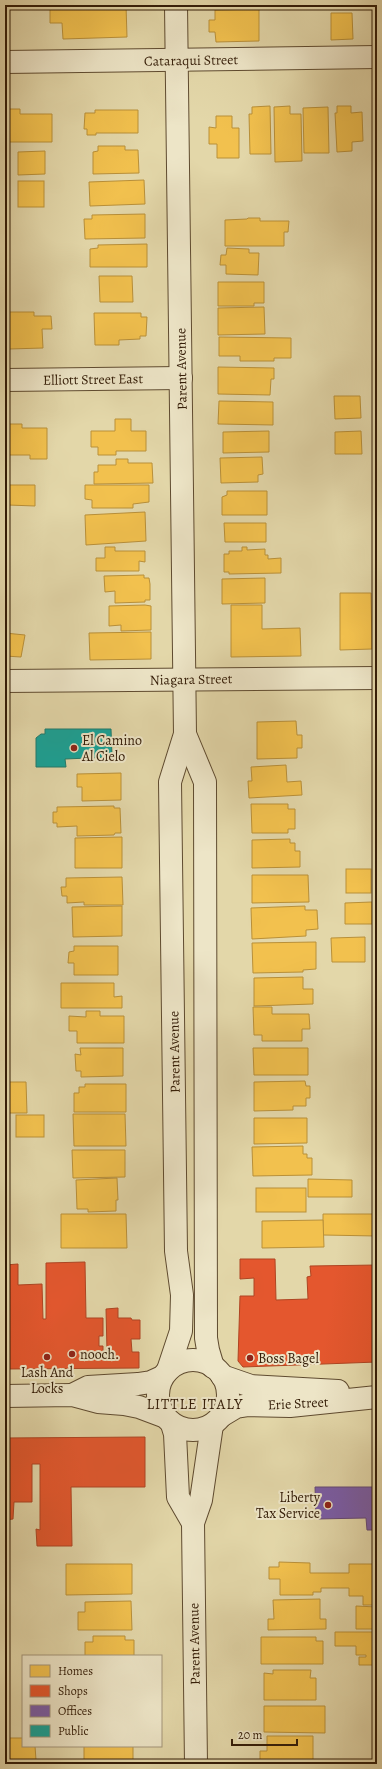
<svg xmlns="http://www.w3.org/2000/svg" width="382" height="1769" font-family="Alegreya,serif">
<style>
.homes{fill:#f2c14e;stroke:#b99039}
.shops{fill:#e4572e;stroke:#af4522}
.offices{fill:#7b5ea7;stroke:#654a77}
.public{fill:#17a398;stroke:#1f7a6c}
.lines{fill:none;stroke-linecap:round;stroke-linejoin:round}
.minor-casing{stroke:#5f4b30;stroke-width:24}
.tertiary-casing{stroke:#5f4b30;stroke-width:24}
.minor{stroke:#ede5c7;stroke-width:22}
.tertiary{stroke:#ede5c7;stroke-width:22}
.poi-dot{fill:#8f2418;stroke:#ede5c7;stroke-width:1.5}
.labels{text-anchor:middle;stroke-width:4;stroke-linejoin:round;paint-order:stroke}
.street-label{font-size:14px;fill:#331c07;stroke:#ede5c7}
.poi-label{font-size:14px;fill:#331c07;stroke:#ede5c7;text-anchor:start}
.neighbourhood-label{font-size:15px;letter-spacing:1px;fill:#331c07;stroke:#ede5c7}
</style>
<rect width="100%" height="100%" fill="#e3d7a9"/>
<filter id="stains"><feTurbulence type="fractalNoise" baseFrequency=".005" numOctaves="4"/><feColorMatrix values="0 0 0 0 .2 0 0 0 0 .09 0 0 0 0 .02 0 0 0 .5 -.17"/></filter>
<radialGradient id="worn" r=".72"><stop offset=".6" stop-color="#630" stop-opacity="0"/><stop offset="1" stop-color="#630" stop-opacity=".3"/></radialGradient>
<g class="homes">
<path d="M126 5 127 37 63 39 62 23H50V7Z"/>
<path d="M259 9V41L216 42 215 32H209V20H215V10Z"/>
<path d="M331 13H352L353 39 331 40Z"/>
<path d="M270 106 271 154H250L249 114H252V107Z"/>
<path d="M290 106V114H301L302 161 275 162 274 107Z"/>
<path d="M337 106H351V113L362 112 363 141 352 142V151L337 152 335 113H337Z"/>
<path d="M328 107 329 153H304L303 108Z"/>
<path d="M5 109H20V114H52V142H5Z"/>
<path d="M95 110H138V133H96V135H87V129H84L85 113H95Z"/>
<path d="M216 116H232V128H239V158H217V144H209V127L216 128Z"/>
<path d="M98 146H125V150H138L139 173 93 174V152L98 151Z"/>
<path d="M45 151V174L18 175V152Z"/>
<path d="M144 180 145 204 90 206 89 182Z"/>
<rect x="18" y="181" width="26" height="26"/>
<path d="M145 214V238L85 239 84 219H92V215Z"/>
<path d="M248 218H260V221H289L288 232H284V246H225V220L247 219Z"/>
<path d="M147 244V267H90V249L98 248V245Z"/>
<path d="M227 248 249 249V253H259L258 275 226 274V265H220L221 255H226Z"/>
<path d="M99 276H132L133 302H100Z"/>
<path d="M218 282H264V303H254V306H218Z"/>
<path d="M264 307 265 334 218 335V308Z"/>
<path d="M8 312H34V316H51L52 329H42L43 348 9 349Z"/>
<path d="M94 313H141V317H147L146 336H140V339L119 340V345H95Z"/>
<path d="M219 337 291 338V358H274V361H240V356H219Z"/>
<path d="M218 367 274 368V379H271L270 395 218 394Z"/>
<path d="M334 396H360L361 418 335 419Z"/>
<path d="M219 401 273 402V425L218 424Z"/>
<path d="M115 419H131V431H146V451H116V455H98V447H91V431H115Z"/>
<path d="M8 424H22V428H47V459H30V455H9Z"/>
<path d="M269 431V452L223 453V432Z"/>
<path d="M361 431 362 454H335V432Z"/>
<path d="M262 457 263 474 258 475V482L221 483 220 458Z"/>
<path d="M116 459H128V463H152L153 483 94 484V472H98V465H116Z"/>
<path d="M8 485H35V506L8 505Z"/>
<path d="M85 485H149V502L133 504V508H92V500L85 499Z"/>
<path d="M227 491H267V515H222V497L227 495Z"/>
<path d="M145 512 146 541 86 545 85 515Z"/>
<path d="M224 523H266V542H225Z"/>
<path d="M105 547H115V551H145V562L139 561V571H96V558H105Z"/>
<path d="M242 547H247V550L265 549V555H268V559L281 558V573L229 574V572H224V554H229V551H242Z"/>
<path d="M144 575V578H149L150 584V600H145V602L115 603V591L105 592 104 576Z"/>
<path d="M265 578V603L222 604V579Z"/>
<path d="M340 593H371L372 649 340 650Z"/>
<path d="M145 605 151 606V630L121 631V625L109 626V606Z"/>
<path d="M231 605H262V629L300 628 301 656 231 657Z"/>
<path d="M151 632V659L90 660 89 633Z"/>
<path d="M5 633 25 635 21 657 5 656Z"/>
<path d="M296 721 297 735H302V748H297V758L257 759V722Z"/>
<path d="M286 765 287 782 301 781 302 795 249 798 248 781H252L251 767Z"/>
<path d="M121 773V800L82 801V787H77V774Z"/>
<path d="M251 804H288V809H295V829H288V833H252Z"/>
<path d="M114 806V808H120L121 833H115L114 835 77 836V826L57 827V823H53V812H57V807Z"/>
<path d="M122 837V868H75V838Z"/>
<path d="M290 839V843H295V851H300V867L252 868V840Z"/>
<rect x="346" y="869" width="25" height="24"/>
<path d="M252 875H308L309 902 252 903Z"/>
<path d="M122 877 123 905H84V902L67 903V896H62L61 887H66V878Z"/>
<path d="M372 902V924H345V903Z"/>
<path d="M122 906V936L73 937 72 907Z"/>
<path d="M305 906V910H317L318 929 306 930V936L252 939 251 908Z"/>
<path d="M365 937V962H332L331 938Z"/>
<path d="M316 942V969L303 970V972L253 973 252 943Z"/>
<path d="M74 946H118V975H74V963H68L69 952 74 951Z"/>
<path d="M303 977V989H313V1004L254 1006V978Z"/>
<path d="M61 983H114V997L122 996V1008H61Z"/>
<path d="M253 1007H272V1014H309L310 1029H302V1041H262V1035H254Z"/>
<path d="M86 1011H100V1016H124V1043H77V1031H69V1016L86 1017Z"/>
<path d="M80 1048H123V1076L81 1077V1071H76L75 1054 81 1055Z"/>
<path d="M253 1048H308V1075H254Z"/>
<path d="M305 1081 306 1086H310V1098H306V1106H293V1110L254 1111V1082Z"/>
<path d="M5 1082H26L27 1113H5Z"/>
<path d="M85 1084H126V1112H74V1093H79V1087H85Z"/>
<path d="M73 1114H125L126 1146H74Z"/>
<rect x="16" y="1115" width="28" height="22"/>
<path d="M254 1118H307V1143L254 1144Z"/>
<path d="M303 1146V1154H307V1158H312V1175L253 1176 252 1147Z"/>
<path d="M72 1150H125V1177L73 1178Z"/>
<path d="M117 1178 118 1200H116V1211L88 1212V1209H77L76 1180Z"/>
<path d="M308 1179 352 1180V1197H308Z"/>
<rect x="256" y="1188" width="50" height="24"/>
<path d="M61 1214H126L127 1248H61Z"/>
<path d="M323 1214H376V1236L323 1235Z"/>
<path d="M323 1220 324 1247 262 1248V1221Z"/>
<path d="M279 1562 310 1563V1573H349V1564H377V1605H363V1596H349V1588H321V1592H313V1595H280V1579H269V1567H279Z"/>
<path d="M66 1564H132V1594L66 1595Z"/>
<path d="M320 1599V1619H326V1629L268 1630V1619H274L273 1600Z"/>
<path d="M131 1601 132 1630H78V1612H85V1602Z"/>
<path d="M356 1606 377 1607V1629H356Z"/>
<path d="M335 1632H377V1665H359V1657H366V1655H356V1646H335Z"/>
<path d="M93 1636H125V1640H134V1656H85V1642H93Z"/>
<path d="M261 1637H316V1641H323V1664H261Z"/>
<path d="M273 1670H311L310 1678H316V1700H264V1673L273 1674Z"/>
<path d="M264 1706H325V1733L264 1732Z"/>
<path d="M267 1736H313V1764H260V1751H267Z"/>
<path d="M9 1738H23V1746H35L36 1760H9Z"/>
<rect x="84" y="1746" width="49" height="18"/>
</g>
<g class="shops">
<path d="M240 1259H275L276 1300 308 1299 307 1277 311 1276 310 1266 377 1265V1362L243 1367 238 1361 240 1296H254V1278L240 1279Z"/>
<path d="M85 1262 86 1318H103V1336H99V1346H103V1351H107L106 1309 118 1308V1318H131L132 1320H140V1339H131L132 1352H139V1368L5 1369V1265L18 1264V1285L42 1284 43 1319H46V1263Z"/>
<path d="M145 1437V1487H71L72 1546H37L36 1529 40 1530V1464H32V1502H14L13 1519 5 1520V1438Z"/>
</g>
<path class="offices" d="M315 1487H377V1530H367L366 1518 316 1519Z"/>
<path class="public" d="M45 729H111L112 757 65 759 66 767H36V738L41 734H45Z"/>
<g class="lines">
<g class="minor-casing">
<g id="minor">
<path d="M5 62 377 57"/>
<path d="M5 380 181 378"/>
<path d="M5 681 377 678"/>
<path d="M222 1376 251 1386 338 1391"/>
<path d="M221 1416 236 1407 249 1405 290 1406 377 1397"/>
</g>
</g>
<g class="tertiary-casing">
<g id="tertiary">
<path d="M185 734 205 782 206 1338 208 1350 213 1367"/>
<circle cx="193" cy="1395" r="35"/>
<path d="M168 1370 181 1331 182 1295 176 1251 170 782 185 734 176 5"/>
<path d="M72 1395 88 1387 138 1384 151 1382 162 1377"/>
<path d="M5 1396 72 1395 98 1402 124 1404 139 1407 163 1416"/>
<path d="M172 1424 175 1434 178 1497 193 1523"/>
<path d="M196 1764 193 1523 201 1500 212 1425"/>
</g>
</g>
<use href="#minor" class="minor"/>
<use href="#tertiary" class="tertiary"/>
</g>
<g class="poi-dot">
<circle cx="74" cy="748" r="4"/>
<circle cx="72" cy="1354" r="4"/>
<circle cx="47" cy="1357" r="4"/>
<circle cx="250" cy="1358" r="4"/>
<circle cx="328" cy="1505" r="4"/>
</g>
<g class="labels">
<g class="street-label">
<text transform="translate(191 60) rotate(-1)" y="5">Cataraqui Street</text>
<text transform="translate(181 369) rotate(-91)" y="5">Parent Avenue</text>
<text transform="translate(93 379) rotate(-1)" y="5">Elliott Street East</text>
<text transform="translate(191 679) rotate(-1)" y="5">Niagara Street</text>
<text transform="translate(174 1052) rotate(-91)" y="5">Parent Avenue</text>
<text transform="translate(298 1403) rotate(-3)" y="5">Erie Street</text>
<text transform="translate(194 1644) rotate(-91)" y="5">Parent Avenue</text>
</g>
<g class="poi-label">
<text x="82" y="745">El Camino<tspan x="82" dy="16">Al Cielo</tspan></text>
<text x="80" y="1359">nooch.</text>
<text x="258" y="1363">Boss Bagel</text>
<text x="47" y="1377" text-anchor="middle">Lash And<tspan x="47" dy="16">Locks</tspan></text>
<text x="320" y="1502" text-anchor="end">Liberty<tspan x="320" dy="16">Tax Service</tspan></text>
</g>
<g class="neighbourhood-label">
<text x="195" y="1409">LITTLE ITALY</text>
</g>
</g>
<rect width="382" height="1769" fill="none" stroke="#e3d7a9" stroke-width="20"/>
<rect x="6" y="6" width="370" height="1757" fill="none" stroke="#331c07" stroke-width="2"/>
<rect x="10" y="10" width="362" height="1749" fill="none" stroke="#331c07"/>
<rect x="22" y="1655" width="140" height="92" fill="#ede5c7" stroke="#a3957a"/>
<rect x="30" y="1665" width="20" height="12" fill="#f2c14e" stroke="#a3957a"/>
<text x="58" y="1675" font-size="12" fill="#331c07">Homes</text>
<rect x="30" y="1685" width="20" height="12" fill="#e4572e" stroke="#a3957a"/>
<text x="58" y="1695" font-size="12" fill="#331c07">Shops</text>
<rect x="30" y="1705" width="20" height="12" fill="#7b5ea7" stroke="#a3957a"/>
<text x="58" y="1715" font-size="12" fill="#331c07">Offices</text>
<rect x="30" y="1725" width="20" height="12" fill="#17a398" stroke="#a3957a"/>
<text x="58" y="1735" font-size="12" fill="#331c07">Public</text>
<path d="M232 1739v6h65v-6" fill="none" stroke="#331c07" stroke-width="2"/>
<text x="238" y="1739" font-size="12" fill="#331c07" stroke="#ede5c7" stroke-width="3" paint-order="stroke">20 m</text>
<rect width="100%" height="100%" filter="url(#stains)"/>
<rect width="100%" height="100%" fill="url(#worn)"/>
</svg>
